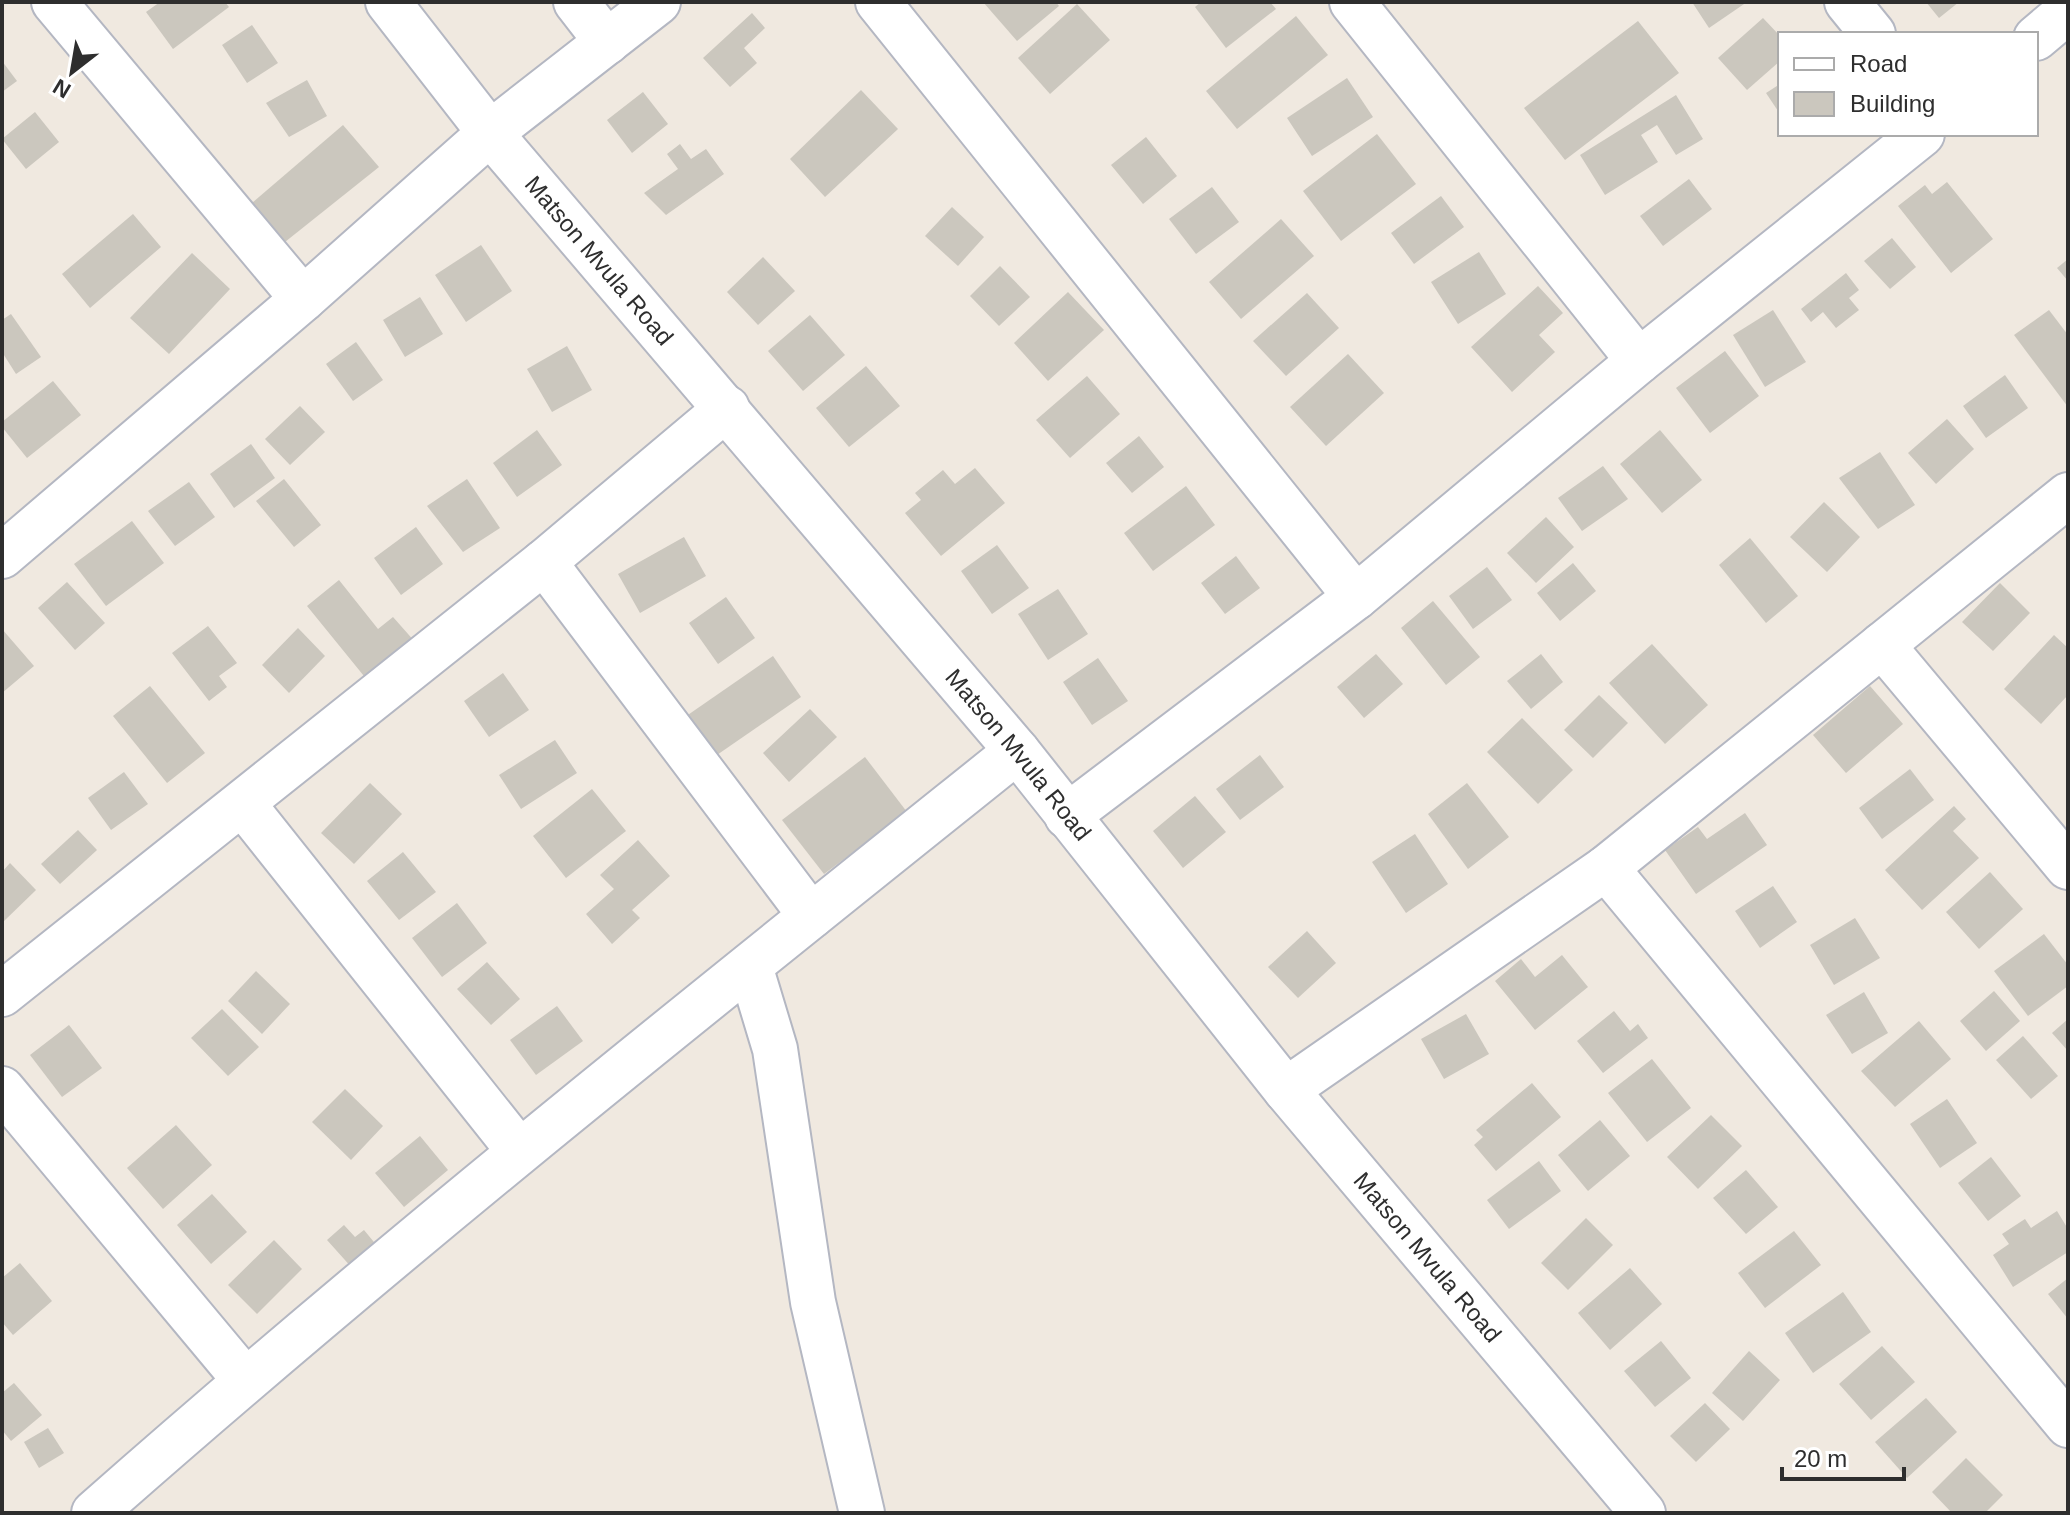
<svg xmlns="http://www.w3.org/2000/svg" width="2070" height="1515" font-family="Helvetica,sans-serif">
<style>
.building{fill:#cbc7be}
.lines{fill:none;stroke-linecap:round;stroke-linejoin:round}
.minor-casing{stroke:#b4b7c2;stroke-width:48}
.minor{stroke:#fff;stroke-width:44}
.labels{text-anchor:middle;stroke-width:8;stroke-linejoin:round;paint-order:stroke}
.street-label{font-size:24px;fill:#2e2e2e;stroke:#fff}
</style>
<rect width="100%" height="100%" fill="#f0e9e0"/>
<g class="building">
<path d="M160 2H225L229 7 173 49 146 12Z"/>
<path d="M983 2H1056L1059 6 1017 41Z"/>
<path d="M1201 2H1270L1276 9 1226 48 1195 7Z"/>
<path d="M1692 2H1747L1709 28Z"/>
<path d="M1926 2H1959L1939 18Z"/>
<path d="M1077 4 1110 40 1050 94 1018 58Z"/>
<path d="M752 13 765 28 744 48 757 63 730 87 703 58Z"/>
<path d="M1296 16 1328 55 1237 129 1206 91Z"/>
<path d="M1763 18 1780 36V61L1747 90 1718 58Z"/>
<path d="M1638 21 1679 73 1565 160 1524 108Z"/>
<path d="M252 25 278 63 247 83 222 45Z"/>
<path d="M2 61 17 81 2 92Z"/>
<path d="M1347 78 1373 117 1312 156 1287 118Z"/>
<path d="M307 80 327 116 289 137 266 103Z"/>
<path d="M1780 84V114L1766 93Z"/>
<path d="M861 90 898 129 825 197 790 159Z"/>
<path d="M643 92 668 124 632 153 607 120Z"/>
<path d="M1676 95 1703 139 1676 155 1657 125 1641 135 1658 162 1605 195 1580 155Z"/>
<path d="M35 112 59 142 26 169 2 139Z"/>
<path d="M343 125 379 167 285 242 252 203Z"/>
<path d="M1377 134 1416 184 1341 241 1303 191Z"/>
<path d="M1146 137 1177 176 1143 204 1111 165Z"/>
<path d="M680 144 691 159 706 149 724 174 666 215 644 193 678 169 667 154Z"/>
<path d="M1689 179 1712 209 1663 246 1640 216Z"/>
<path d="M1947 182 1993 239 1951 273 1898 206 1925 185 1932 194Z"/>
<path d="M1212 187 1239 222 1196 254 1169 219Z"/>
<path d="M1441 196 1464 227 1414 264 1391 233Z"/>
<path d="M952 207 984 237 958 266 925 236Z"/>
<path d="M133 214 161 247 90 308 62 274Z"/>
<path d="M1281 219 1314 256 1241 319 1209 282Z"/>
<path d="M1892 238 1916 267 1890 289 1864 261Z"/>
<path d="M481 245 512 291 466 322 435 275Z"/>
<path d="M1479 252 1506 294 1458 324 1431 282Z"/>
<path d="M192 253 230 289 169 354 130 318Z"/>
<path d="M763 257 795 291 758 325 727 292Z"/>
<path d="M2068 259V281L2057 268Z"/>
<path d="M1000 266 1030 297 999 326 970 296Z"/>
<path d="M1846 273 1859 290 1849 298 1859 310 1836 328 1823 312 1811 322 1801 309Z"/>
<path d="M1538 286 1563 313 1539 335 1555 352 1512 392 1471 347Z"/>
<path d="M1068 292 1104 330 1048 381 1014 343Z"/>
<path d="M1307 293 1339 328 1286 376 1253 341Z"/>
<path d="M420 297 443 334 405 357 383 320Z"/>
<path d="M1773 310 1806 362 1765 387 1733 335Z"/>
<path d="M2049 310 2068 335V407L2014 335Z"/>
<path d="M11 314 41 357 16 374 2 352V320Z"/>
<path d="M810 315 845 355 803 391 768 351Z"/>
<path d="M356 342 383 380 353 401 326 364Z"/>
<path d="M567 346 592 390 552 412 527 369Z"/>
<path d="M1725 351 1759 396 1710 433 1676 388Z"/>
<path d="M1348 354 1384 393 1326 446 1290 407Z"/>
<path d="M866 366 900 406 849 447 816 408Z"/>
<path d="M2005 375 2028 408 1986 438 1963 406Z"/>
<path d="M1087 376 1120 414 1070 458 1036 420Z"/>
<path d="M53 381 81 415 27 458 2 427V422Z"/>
<path d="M300 406 325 432 290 465 265 439Z"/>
<path d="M1947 419 1974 449 1936 484 1908 453Z"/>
<path d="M537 430 562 465 517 497 493 463Z"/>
<path d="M1660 430 1702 480 1662 513 1620 464Z"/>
<path d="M1139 436 1164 467 1132 493 1106 463Z"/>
<path d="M251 444 275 478 234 508 210 474Z"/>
<path d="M1880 452 1915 505 1878 529 1839 478Z"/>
<path d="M1603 466 1628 499 1582 531 1558 498Z"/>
<path d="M975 468 1005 503 941 556 905 513 921 500 915 493 943 470 955 484Z"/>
<path d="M284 479 321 525 294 547 256 501Z"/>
<path d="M467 479 500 528 463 552 427 506Z"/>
<path d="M189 482 215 517 175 546 148 511Z"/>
<path d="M1186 486 1215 525 1153 571 1124 533Z"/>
<path d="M1824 502 1860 537 1827 572 1790 537Z"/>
<path d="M1546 517 1574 547 1536 583 1507 553Z"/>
<path d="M132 521 164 563 106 606 74 564Z"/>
<path d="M416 527 443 564 401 595 374 558Z"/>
<path d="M684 537 706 576 640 613 618 574Z"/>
<path d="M1750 538 1798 596 1766 623 1719 565Z"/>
<path d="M997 545 1029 588 992 614 961 571Z"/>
<path d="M1236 556 1260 588 1225 614 1201 583Z"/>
<path d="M1573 563 1596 591 1560 621 1537 593Z"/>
<path d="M1487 567 1512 600 1473 629 1449 596Z"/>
<path d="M339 580 378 629 393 617 416 643 368 681 307 606Z"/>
<path d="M67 582 105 623 75 650 38 608Z"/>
<path d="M2000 583 2030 613 1993 651 1962 622Z"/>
<path d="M1058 589 1088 634 1048 660 1018 614Z"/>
<path d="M726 597 755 638 718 664 689 623Z"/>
<path d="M1433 601 1480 657 1446 685 1401 628Z"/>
<path d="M208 626 237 663 219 676 227 687 209 701 172 653Z"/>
<path d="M298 628 325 656 289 693 262 665Z"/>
<path d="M2 629 34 666 2 693Z"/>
<path d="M2054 635 2068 648V695L2041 724 2004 689Z"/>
<path d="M1652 644 1708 705 1665 744 1609 683Z"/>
<path d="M1376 654 1403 684 1364 718 1337 687Z"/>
<path d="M1541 654 1563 682 1531 709 1507 681Z"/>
<path d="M773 656 801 697 714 757 682 719Z"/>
<path d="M1098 658 1128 701 1092 725 1063 682Z"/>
<path d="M503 673 529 710 489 737 464 701Z"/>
<path d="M150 686 205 753 167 783 113 716Z"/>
<path d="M1870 686 1903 724 1846 773 1813 735Z"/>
<path d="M1599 695 1628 723 1593 758 1564 730Z"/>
<path d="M810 709 837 737 789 782 763 753Z"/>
<path d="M1522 718 1573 770 1538 804 1487 752Z"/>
<path d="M555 740 577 773 521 809 499 775Z"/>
<path d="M1260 755 1284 787 1240 820 1216 789Z"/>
<path d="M865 757 907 812 824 874 782 820Z"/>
<path d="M1910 769 1934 800 1882 839 1859 808Z"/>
<path d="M124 772 148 804 111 830 88 798Z"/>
<path d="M370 783 402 814 354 864 321 833Z"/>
<path d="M1467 783 1509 837 1468 869 1428 814Z"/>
<path d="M592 789 626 831 566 878 533 836Z"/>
<path d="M1195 796 1226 832 1183 868 1153 831Z"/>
<path d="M1954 806 1966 819 1953 831 1979 858 1922 910 1885 870Z"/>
<path d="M1745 813 1767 845 1696 894 1665 850 1698 827 1707 839Z"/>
<path d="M78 830 97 850 60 884 41 864Z"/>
<path d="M1415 834 1448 884 1406 913 1372 862Z"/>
<path d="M638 840 670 876 632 910 640 918 612 944 586 914 614 889 600 875Z"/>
<path d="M403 852 436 892 399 920 367 881Z"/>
<path d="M10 863 36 890 2 923V872Z"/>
<path d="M1990 872 2023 909 1979 949 1946 912Z"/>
<path d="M1773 886 1797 922 1760 948 1735 911Z"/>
<path d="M457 903 487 943 442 977 412 938Z"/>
<path d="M1855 918 1880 958 1834 985 1810 945Z"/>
<path d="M1307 931 1336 963 1298 998 1268 967Z"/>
<path d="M2044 934 2068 965V986L2028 1016 1994 971Z"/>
<path d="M1562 955 1588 987 1535 1030 1495 981 1521 959 1535 977Z"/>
<path d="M487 962 520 999 491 1025 457 989Z"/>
<path d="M256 971 290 1004 262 1034 228 1001Z"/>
<path d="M1994 991 2020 1021 1986 1051 1960 1021Z"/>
<path d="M1864 992 1888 1033 1852 1054 1826 1015Z"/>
<path d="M557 1006 583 1041 536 1075 510 1040Z"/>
<path d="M222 1009 259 1047 228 1076 191 1038Z"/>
<path d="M1614 1011 1630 1031 1638 1024 1648 1038 1603 1073 1577 1041Z"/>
<path d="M1466 1014 1489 1054 1444 1079 1421 1039Z"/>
<path d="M2068 1019V1051L2052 1033Z"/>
<path d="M1919 1021 1951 1059 1895 1107 1861 1071Z"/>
<path d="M69 1025 102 1068 62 1097 30 1055Z"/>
<path d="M2023 1036 2058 1076 2031 1099 1996 1060Z"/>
<path d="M1652 1059 1691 1108 1647 1142 1608 1093Z"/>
<path d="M1532 1083 1561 1117 1496 1171 1474 1145 1483 1137 1476 1130Z"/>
<path d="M345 1089 383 1126 351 1160 312 1122Z"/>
<path d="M1947 1099 1977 1143 1940 1168 1910 1124Z"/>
<path d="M1711 1115 1742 1146 1698 1189 1667 1157Z"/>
<path d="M1600 1120 1630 1156 1588 1191 1558 1155Z"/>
<path d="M176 1125 212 1165 163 1209 127 1168Z"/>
<path d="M420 1136 448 1170 404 1207 375 1173Z"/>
<path d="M1991 1157 2021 1196 1988 1221 1958 1183Z"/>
<path d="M1539 1161 1561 1191 1509 1229 1487 1200Z"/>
<path d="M1746 1170 1778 1207 1746 1234 1713 1198Z"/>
<path d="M212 1194 247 1232 211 1264 177 1225Z"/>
<path d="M2057 1211 2068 1229V1252L2013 1287 1993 1255 2009 1244 2002 1234 2025 1219 2031 1228Z"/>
<path d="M1586 1218 1613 1245 1568 1290 1541 1263Z"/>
<path d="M344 1225 355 1237 364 1230 378 1247 353 1269 327 1240Z"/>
<path d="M1794 1231 1821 1265 1765 1308 1738 1273Z"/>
<path d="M274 1240 302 1269 257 1314 228 1285Z"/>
<path d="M20 1263 52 1301 13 1335 2 1322V1278Z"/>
<path d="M1630 1268 1662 1304 1610 1350 1578 1313Z"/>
<path d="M2068 1278V1319L2048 1294Z"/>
<path d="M1843 1292 1871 1332 1813 1373 1785 1333Z"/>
<path d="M1661 1341 1691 1378 1655 1407 1624 1371Z"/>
<path d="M1882 1346 1915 1382 1871 1420 1839 1384Z"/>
<path d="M1749 1351 1780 1380 1743 1421 1712 1393Z"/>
<path d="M14 1383 42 1415 11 1441 2 1430V1393Z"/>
<path d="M1926 1398 1957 1432 1907 1478 1875 1442Z"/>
<path d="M1705 1403 1730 1429 1696 1462 1670 1436Z"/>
<path d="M48 1428 64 1453 39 1468 24 1442Z"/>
<path d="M1966 1458 2003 1495 1985 1513H1952L1932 1492Z"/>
</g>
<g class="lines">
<g class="minor-casing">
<g id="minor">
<path d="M54 2 303 299"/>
<path id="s1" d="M388 2 490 133 1017 751 1286 1090 1643 1513"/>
<path d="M576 2 607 42"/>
<path d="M878 2 1356 597"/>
<path d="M1352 2 1639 361"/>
<path d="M1847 2 1873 34"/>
<path d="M2036 38 2068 11"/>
<path d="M2 556 303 299 490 133 658 2"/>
<path d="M544 562 811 916"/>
<path d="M1882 645 2068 867"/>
<path d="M243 804 519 1151"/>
<path d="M1067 816 1356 597 1639 361 1922 134"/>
<path d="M1606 868 2068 1425"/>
<path d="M750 966 775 1049 813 1302 862 1513"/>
<path d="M2 994 544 562 727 408"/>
<path d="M2 1089 245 1380"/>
<path d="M1286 1090 1606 868 2068 495"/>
<path d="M94 1513C393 1249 705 1001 1017 751"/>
</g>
</g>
<use href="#minor" class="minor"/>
</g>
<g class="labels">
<g class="street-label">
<text dy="8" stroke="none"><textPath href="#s1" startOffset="334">Matson Mvula Road</textPath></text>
<text dy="8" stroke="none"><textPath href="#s1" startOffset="982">Matson Mvula Road</textPath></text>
<text dy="8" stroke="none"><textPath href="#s1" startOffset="1630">Matson Mvula Road</textPath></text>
</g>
</g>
<rect width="2070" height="1515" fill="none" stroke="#2e2e2e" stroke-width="8"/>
<rect x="1778" y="32" width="260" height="104" fill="#ffffff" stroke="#ababab" stroke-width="2"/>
<rect x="1794" y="58" width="40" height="12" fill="#ffffff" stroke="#ababab" stroke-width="2"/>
<text x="1850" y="72" font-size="24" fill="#2e2e2e">Road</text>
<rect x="1794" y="92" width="40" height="24" fill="#cbc7be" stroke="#ababab" stroke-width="2"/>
<text x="1850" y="112" font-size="24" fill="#2e2e2e">Building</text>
<g transform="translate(72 72) rotate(211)" stroke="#ffffff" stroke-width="6" paint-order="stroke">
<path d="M0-6L14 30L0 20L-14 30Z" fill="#2e2e2e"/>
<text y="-12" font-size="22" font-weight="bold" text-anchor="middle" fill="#2e2e2e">N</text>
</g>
<path d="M1782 1467v12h122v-12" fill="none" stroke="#2e2e2e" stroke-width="4"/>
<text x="1794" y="1467" font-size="24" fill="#2e2e2e" stroke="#ffffff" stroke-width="6" paint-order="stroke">20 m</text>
</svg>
